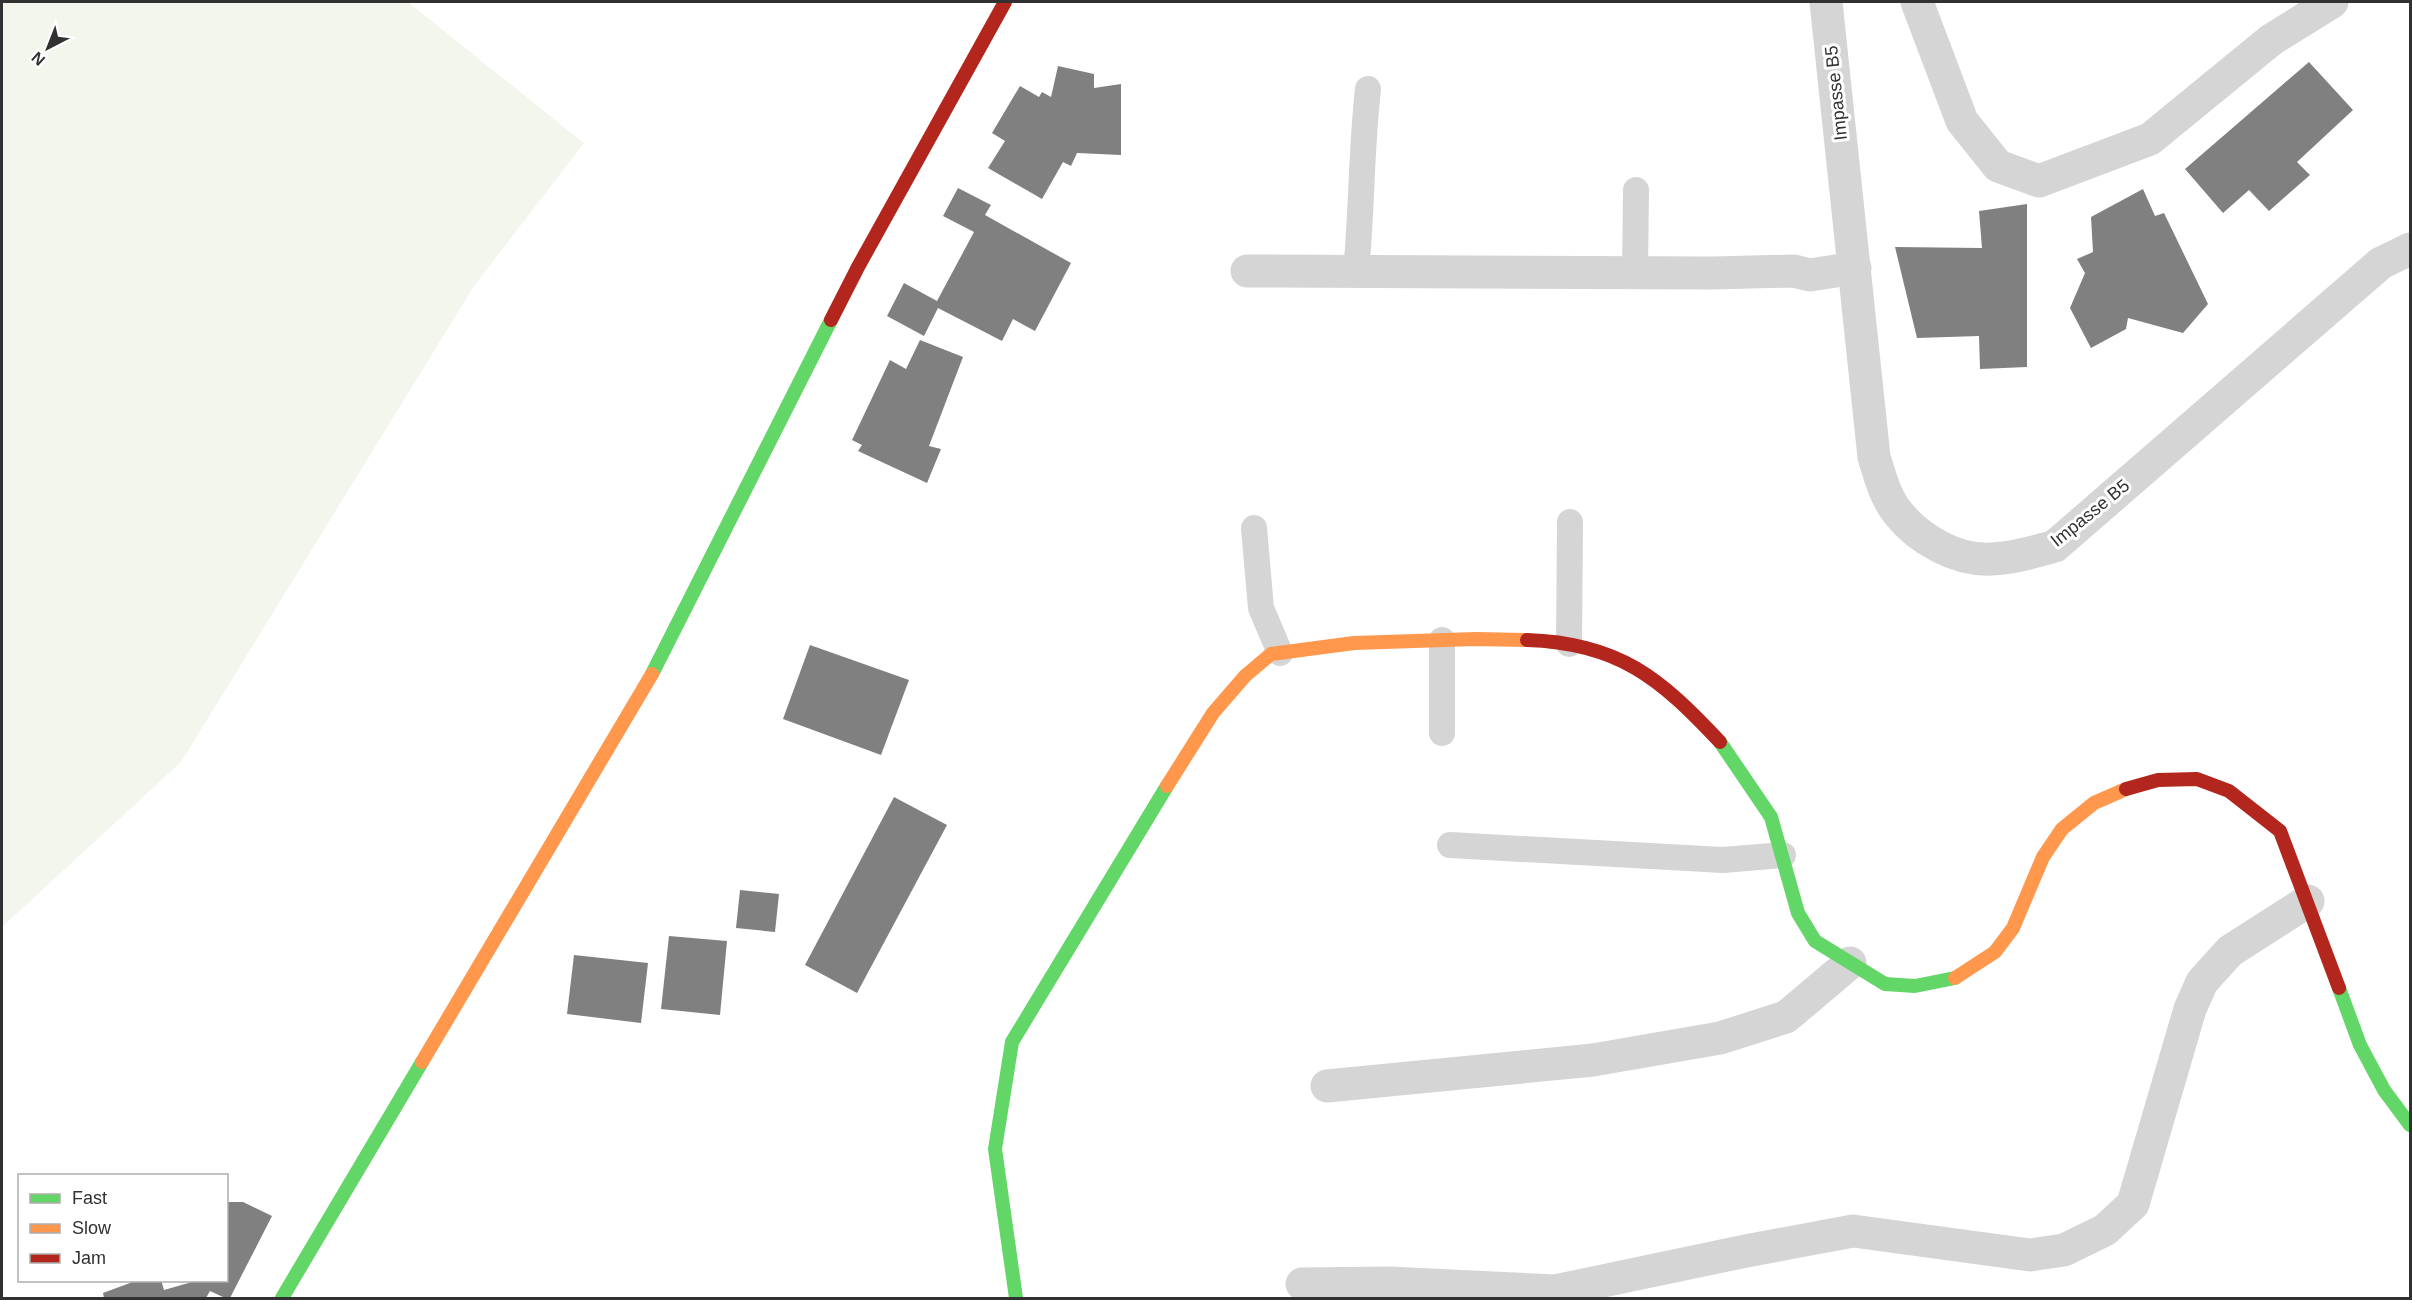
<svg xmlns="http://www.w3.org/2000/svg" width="2412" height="1300" font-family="Helvetica,sans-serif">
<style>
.green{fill:#f2f6ed}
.building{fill:#808080}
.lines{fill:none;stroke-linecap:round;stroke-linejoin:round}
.lane{stroke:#d5d5d5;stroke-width:26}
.street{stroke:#d5d5d5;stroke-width:33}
.fast{stroke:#63d668;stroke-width:14}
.slow{stroke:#ff974d;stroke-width:14}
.jam{stroke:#b3261e;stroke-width:14}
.labels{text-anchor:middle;stroke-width:6;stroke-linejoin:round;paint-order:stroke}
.street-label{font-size:18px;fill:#313131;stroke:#fff}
</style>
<rect width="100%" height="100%" fill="#fff"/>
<path class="green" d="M2 2H408L584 143 474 286 181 762 2 927Z"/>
<g class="building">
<path d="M2309 62 2353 110 2297 162 2310 175 2269 211 2249 190 2223 213 2185 169Z"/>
<path d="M1058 66 1094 74V88L1121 84V155L1077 153 1071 166 1063 162 1042 199 988 168 1005 141 992 133 1020 86 1039 97 1042 92 1051 97Z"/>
<path d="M958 188 991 205 985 215 1071 263 1035 331 1013 319 1002 341 938 308 924 336 887 316 904 283 937 301 974 232 943 216Z"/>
<path d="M2143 189 2155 216 2164 213 2208 304 2183 333 2128 318 2126 329 2091 348 2070 308 2085 273 2077 259 2093 252 2091 217Z"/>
<path d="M2027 204V367L1980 369 1979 336 1917 338 1895 247 1982 248 1979 211Z"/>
<path d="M920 340 963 357 929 446 941 449 927 483 858 451 862 445 852 440 890 360 906 369Z"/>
<path d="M810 645 909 680 881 755 783 719Z"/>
<path d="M894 797 947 825 857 993 805 965Z"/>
<path d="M740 890 779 894 775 932 736 928Z"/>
<path d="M669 936 727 941 720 1015 661 1009Z"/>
<path d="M574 955 648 963 641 1023 567 1014Z"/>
<path d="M226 1202H243L272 1216 230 1298H225L210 1291 206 1298H104L103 1293 138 1280H161L164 1290 192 1282 189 1280H226Z"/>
</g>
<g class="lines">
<g class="lane">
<path d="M1356 272C1362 211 1361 150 1368 89"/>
<path d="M1635 273 1636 190"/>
<path d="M1254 528 1261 608 1280 653"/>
<path d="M1569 644 1570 522"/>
<path d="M1442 733V640"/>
<path d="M1450 845 1723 860 1783 855"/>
</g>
<g class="street">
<path d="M1826 2 1874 457C1880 476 1885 497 1898 513 1919 539 1956 561 1991 559 2013 558 2034 552 2055 546L2381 263 2410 249"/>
<path d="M1917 2 1962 121 1998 166 2039 181 2150 139 2271 40 2332 2"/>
<path d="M1247 271 1713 273 1794 271 1810 275 1855 268"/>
<path d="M1327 1086 1593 1060 1720 1038 1786 1017 1850 963"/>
<path d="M1302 1284 1389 1283 1555 1291 1746 1251 1853 1231 2030 1255 2064 1250 2105 1230 2133 1204 2190 1009 2202 982 2230 951 2308 901"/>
</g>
<g class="fast">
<path d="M652 674 831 320"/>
<path d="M1720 742 1771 817 1798 913 1815 941 1885 984 1915 986 1955 978"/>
<path d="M2339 988 2360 1045 2384 1090 2410 1125"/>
<path d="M282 1298 422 1062"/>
<path d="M1016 1298 995 1149 1012 1042 1167 786"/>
</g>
<g class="slow">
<path d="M1167 786 1213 713 1245 676 1271 654 1354 643 1475 639 1527 640"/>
<path d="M1955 978 1995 952 2013 928 2043 857 2062 829 2094 803 2126 789"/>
<path d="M422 1062 652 674"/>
</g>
<g class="jam">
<path d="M831 320 858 267 1005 2"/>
<path d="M1527 640C1619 643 1660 678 1720 742"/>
<path d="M2126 789 2158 780 2197 779 2229 791 2280 831 2339 988"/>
</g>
</g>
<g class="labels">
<g class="street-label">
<text transform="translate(1836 93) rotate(-96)" y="6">Impasse B5</text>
<text transform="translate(2090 513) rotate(-39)" y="6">Impasse B5</text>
</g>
</g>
<rect width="2412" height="1300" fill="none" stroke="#313131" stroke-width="6"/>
<rect x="18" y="1174" width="210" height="108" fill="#ffffff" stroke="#adadad" stroke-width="1.5"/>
<rect x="30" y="1194" width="30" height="9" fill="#63d668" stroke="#adadad" stroke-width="1.5"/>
<text x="72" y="1204" font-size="18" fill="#313131">Fast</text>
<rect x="30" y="1224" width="30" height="9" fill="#ff974d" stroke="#adadad" stroke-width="1.5"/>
<text x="72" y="1234" font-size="18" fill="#313131">Slow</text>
<rect x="30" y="1254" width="30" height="9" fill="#b3261e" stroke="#adadad" stroke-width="1.5"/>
<text x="72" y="1264" font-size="18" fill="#313131">Jam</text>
<g transform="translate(48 48) rotate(222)" stroke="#ffffff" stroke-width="4.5" paint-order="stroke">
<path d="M0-4.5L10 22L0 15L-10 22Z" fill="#313131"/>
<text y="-9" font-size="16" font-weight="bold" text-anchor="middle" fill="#313131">N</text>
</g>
</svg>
